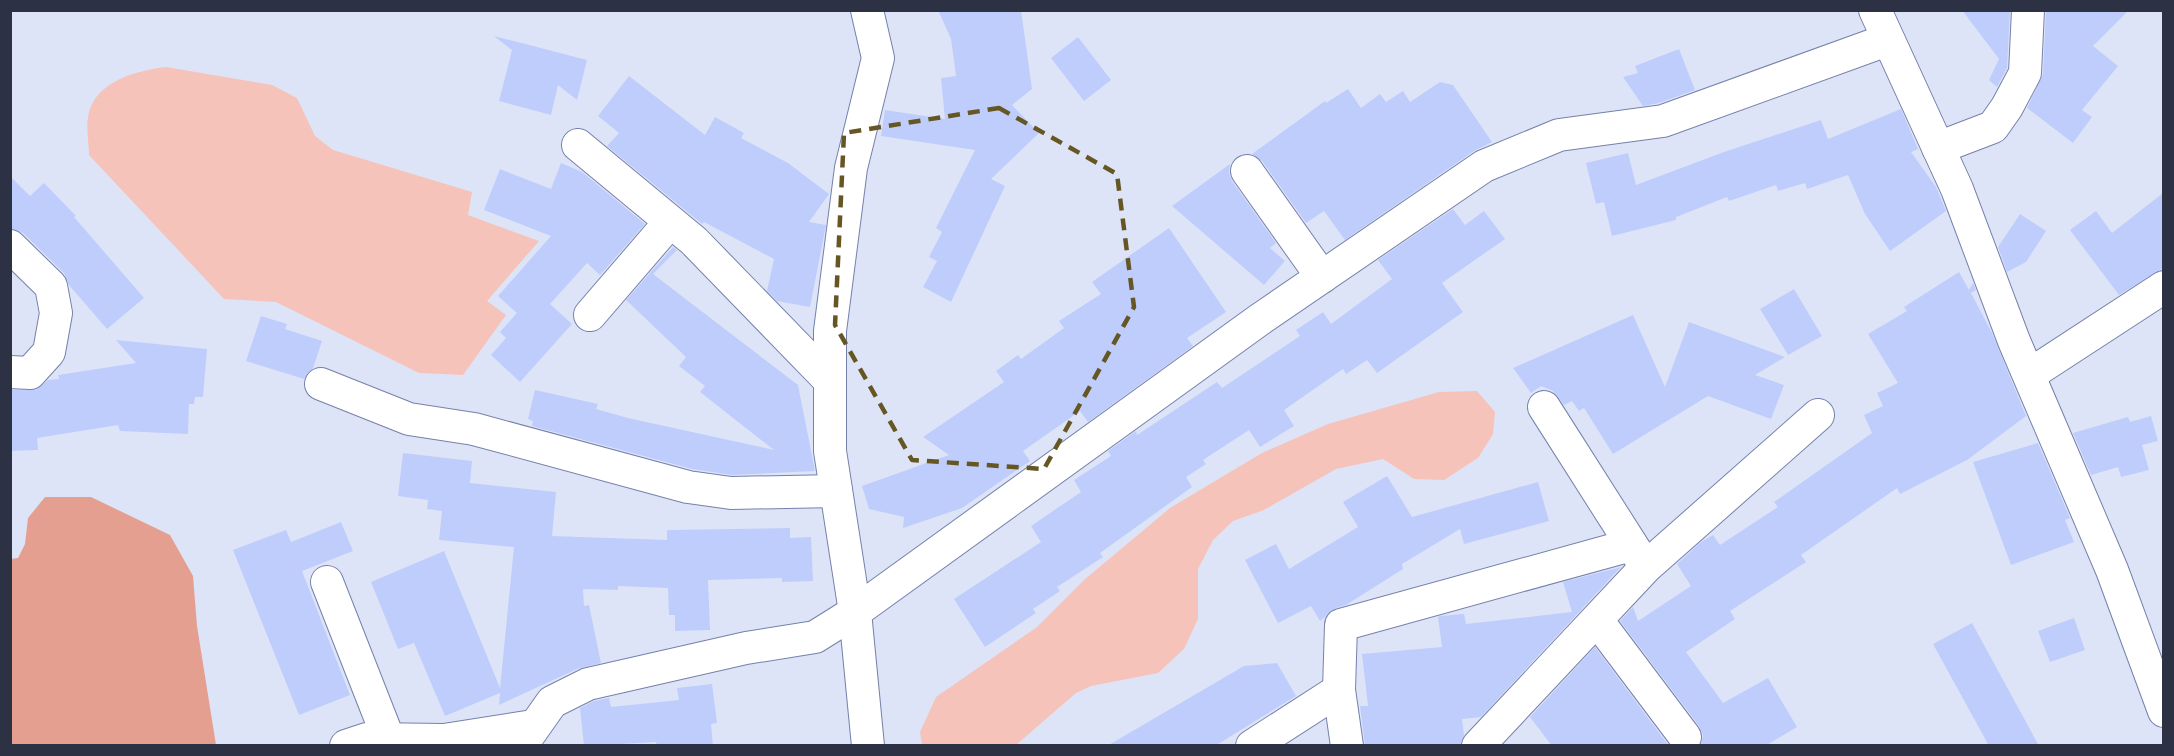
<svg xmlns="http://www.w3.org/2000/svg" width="2174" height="756" font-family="'Asap Condensed',sans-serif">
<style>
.green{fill:#f5c3b9}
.forest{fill:#e49f91}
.building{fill:#bfcdfc}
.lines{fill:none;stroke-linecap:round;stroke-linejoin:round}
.street-casing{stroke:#7581ab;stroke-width:34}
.street{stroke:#fff;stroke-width:32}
.marked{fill:none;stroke:#655623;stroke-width:4.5;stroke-dasharray:12 8;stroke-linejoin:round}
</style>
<rect width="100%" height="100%" fill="#dee4f7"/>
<g class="green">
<path d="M166 67 272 85 297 98 315 136 333 150 472 192 468 215 539 241 487 301 506 315 463 375 419 373 276 302 224 299 89 155C89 143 86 129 88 117 94 81 136 71 166 67Z"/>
<path d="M1477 391 1495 412 1493 434 1478 458 1444 480 1414 479 1383 459 1336 469 1264 510 1233 521 1213 540 1198 569V619L1184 649 1158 673 1091 686 1076 693 1016 745H922L920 732 936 697 1037 627 1084 580 1170 508 1262 453 1328 424 1439 392Z"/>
</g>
<path class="forest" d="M45 497H91L170 535 193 576 197 626 216 745H11V559L18 558 25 544 28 518Z"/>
<g class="building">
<path d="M938 10H1021L1032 89 1012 105 1039 133 991 179 1005 186 951 302 923 287 937 261 929 257 942 232 936 228 975 150 881 136 885 110 945 119 941 78 956 76 951 39Z"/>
<path d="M1962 10H2010L2007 68 1997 87 1989 80 1999 59Z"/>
<path d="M2046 10H2129L2093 46 2118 66 2082 110 2092 117 2073 143 2027 108 2043 74Z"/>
<path d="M494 36 587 60 577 100 558 85 551 115 499 101 512 50Z"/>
<path d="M1078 37 1111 80 1084 101 1051 58Z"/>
<path d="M1679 49 1695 90 1659 103 1643 106 1623 77 1638 73 1635 66Z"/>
<path d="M629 76 705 135 715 117 744 133 741 138 788 163 829 194 809 222 826 225 810 307 777 301 767 291 774 259 704 222 702 224 607 146 619 133 598 116Z"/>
<path d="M1440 82 1453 85 1492 142 1474 151 1345 240 1324 211 1306 223 1262 161 1252 154 1325 101 1326 103 1348 89 1361 108 1380 94 1386 102 1403 91 1410 102Z"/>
<path d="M1901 109 1918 149 1911 152 1936 187 1946 211 1890 251 1865 214 1848 175 1807 189 1805 183 1778 191 1776 185 1729 201 1727 197 1676 217V220L1612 236 1604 202 1596 204 1586 163 1628 153 1636 185 1724 152 1821 120 1828 139Z"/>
<path d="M561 163 582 172 645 224 600 275 587 263 550 304 572 324 520 382 491 355 506 338 500 332 517 313 498 296 551 236 484 210 500 169 551 189Z"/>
<path d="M1230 164 1229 173 1232 181 1276 243 1270 248 1285 261 1264 285 1172 206Z"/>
<path d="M10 176 30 196 44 183 76 216 74 217 144 298 107 329 69 285 64 273 23 233 10 229Z"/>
<path d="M2163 193V268L2119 295 2070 230 2096 211 2112 233Z"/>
<path d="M1453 209 1465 225 1484 211 1505 239 1442 283 1463 312 1377 373 1367 360 1346 374 1343 369 1284 410 1294 426 1260 447 1249 430 1203 460 1206 464 1186 477 1192 487 1100 553 1103 557 1057 587 1060 591 1033 609 1036 613 985 647 954 599 1041 542 1031 526 1081 492 1074 480 1111 456 1108 451 1136 431 1137 435 1217 382 1222 388 1300 336 1296 330 1323 312 1331 324 1392 279 1378 260Z"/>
<path d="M2020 214 2046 231 2026 262 2007 272 1998 247Z"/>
<path d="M1169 228 1226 312 1187 338 1193 346 1088 422 1080 411 1023 451 1030 461 962 508 903 528 904 517 869 509 862 486 949 455 923 437 1004 382 996 371 1018 355 1021 359 1064 328 1059 321 1101 294 1092 282Z"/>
<path d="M673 247 677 250 653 274 798 385 815 471 732 475 692 469 532 426 533 421 528 419 535 390 598 404 596 409 628 418 774 450 700 392 705 386 679 366 686 357 626 300Z"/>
<path d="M1959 272 1969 290 1973 283 1976 290 1971 293 1992 333 2026 416 1967 460 1900 494 1897 488 1801 555 1806 562 1730 611 1735 619 1686 652 1723 703 1768 678 1797 727 1765 746H1701L1703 735 1699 726 1620 621 1633 607 1638 621 1691 586 1677 564 1701 542 1713 535 1720 545 1778 507 1774 502 1872 433 1864 415 1883 406 1877 393 1898 383 1868 334 1907 311 1904 307Z"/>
<path d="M1794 289 1822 336 1788 355 1760 309Z"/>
<path d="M1633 315 1665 387 1689 322 1785 357 1755 375 1784 385 1771 419 1708 396 1613 454 1584 408 1579 411 1572 401 1564 405 1553 391 1541 386 1531 393 1513 368Z"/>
<path d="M261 316 287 324 285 329 322 341 313 368 304 379 246 361Z"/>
<path d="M116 340 207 349 203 397H195L194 404H189L188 434 120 431 118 425 37 438 38 450 10 451V390H36L48 380 59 379 58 375 136 363Z"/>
<path d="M2151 416 2158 441 2142 445 2149 470 2121 477 2118 467 2091 475 2073 433 2128 417 2130 422Z"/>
<path d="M2038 443 2070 518 2065 520 2074 542 2011 565 1973 462Z"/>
<path d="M403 453 472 461 470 483 556 492 552 536 667 540V530L790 528V538L811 537 813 581 782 582V578L708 580 710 630 675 631V615H669L668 588 618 586V590L583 589 584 606 589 605 601 663 577 669 499 705 500 693 445 716 414 643 398 649 371 582 444 551 500 688 514 547 439 540 442 511 427 509 428 500 398 496Z"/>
<path d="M1387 476 1412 517 1538 482 1549 521 1464 544 1460 529 1402 564 1403 569 1346 605 1336 608 1320 621 1311 606 1278 623 1245 560 1276 544 1289 569 1358 527 1343 502Z"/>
<path d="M341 522 353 551 302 571 350 695 299 715 233 550 286 530 291 542Z"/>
<path d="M1621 567 1481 717 1462 719 1464 735 1461 746H1365L1360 706H1368L1362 654 1442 647 1438 617 1440 616 1464 614 1466 624 1572 612 1563 582Z"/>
<path d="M2074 618 2085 650 2050 662 2038 631Z"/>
<path d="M1972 623 2039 746H1989L1933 644Z"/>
<path d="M1595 647 1669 746H1552L1530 717Z"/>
<path d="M1277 663 1296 696 1215 746H1107L1244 666Z"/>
<path d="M712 684 717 723 711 724 713 746H657L656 742 584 746 580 708 594 701 609 698 611 707 679 700 677 688Z"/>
</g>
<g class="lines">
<g class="street-casing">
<g id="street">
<path d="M867 10 878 58 851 168 830 331V451L855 612 868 746"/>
<path d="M1875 10 1957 189 2014 341 2112 570 2164 711"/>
<path d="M578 145 694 241 830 381"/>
<path d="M1938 148 1993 127 2007 107 2025 73 2028 10"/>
<path d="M1247 171 1322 277"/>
<path d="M10 246 51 286 56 313 49 352 30 373 10 372"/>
<path d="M590 315 670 222"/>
<path d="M2029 375 2164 287"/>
<path d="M321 384 409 419 474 429 688 487 731 493 836 491"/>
<path d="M1544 407 1642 561"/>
<path d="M327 582 389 740"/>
<path d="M1597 620 1685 737"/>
<path d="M346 746 367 739 444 740 533 726"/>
<path d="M521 746 552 702 588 684 746 648 815 637 855 612 1259 320 1484 166 1559 135 1663 121 1887 40"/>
<path d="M1252 746 1339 690"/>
<path d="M1347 746 1339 690 1341 625 1631 545"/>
<path d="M1478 746 1646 567 1818 415"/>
</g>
</g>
<use href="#street" class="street"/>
</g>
<path class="marked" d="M999 108 1117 174 1134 307 1044 469 912 460 835 325 844 133Z"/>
<rect width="2174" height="756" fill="none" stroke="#2c3143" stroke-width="24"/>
</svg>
